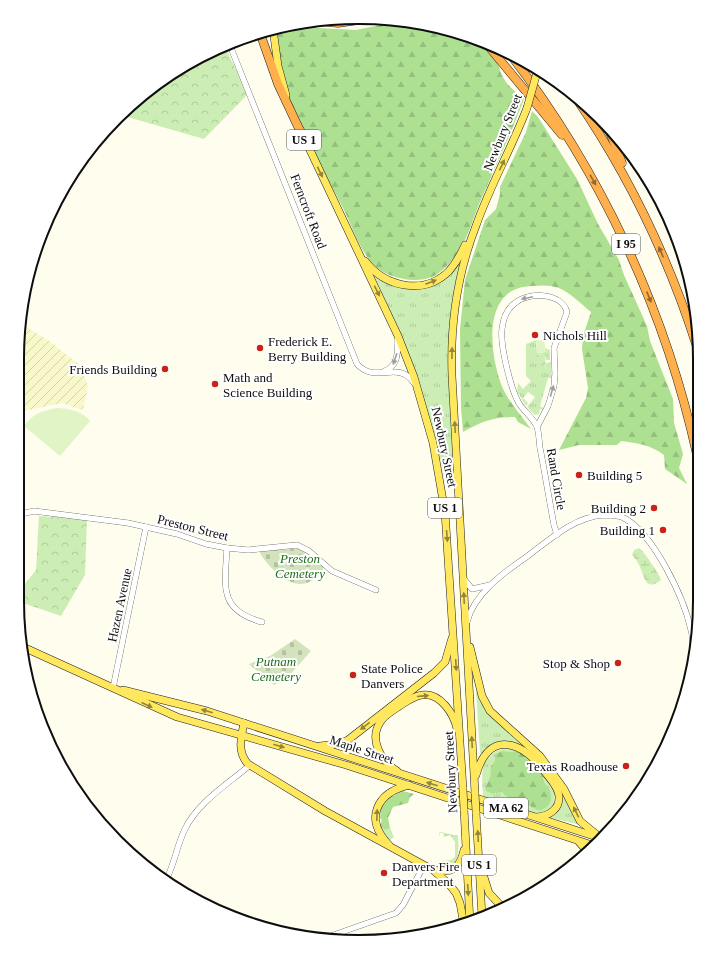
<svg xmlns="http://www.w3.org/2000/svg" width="717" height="959" font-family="Georgia,serif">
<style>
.farmland{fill:url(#farmland-furrows)}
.grass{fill:url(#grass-tufts);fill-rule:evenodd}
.forest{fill:url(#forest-firs)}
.wetland{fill:url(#wetland-marsh)}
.cemetery{fill:url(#cemetery-stones)}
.park{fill:url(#park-crowns)}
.pitch{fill:#e0f4c6}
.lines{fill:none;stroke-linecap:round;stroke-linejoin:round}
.minor-casing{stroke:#414141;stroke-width:6}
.major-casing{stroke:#1f1f1f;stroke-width:8}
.highway-casing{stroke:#1f1f1f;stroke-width:9}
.minor{stroke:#fff;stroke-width:5.5}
.major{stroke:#ffe85e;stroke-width:7}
.highway{stroke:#ffb04c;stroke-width:8}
.major-bridge-casing{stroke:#1f1f1f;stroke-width:8;stroke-linecap:butt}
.major-bridge{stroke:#ffe85e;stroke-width:7}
.oneway{fill:#93863a}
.oneway2{fill:#936730}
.oneway3{fill:#9f9f9f}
.poi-dot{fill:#cc2117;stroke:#fff;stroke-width:1.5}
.labels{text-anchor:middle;stroke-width:4;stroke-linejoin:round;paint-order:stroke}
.shield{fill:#fff;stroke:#565656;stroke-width:1}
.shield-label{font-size:12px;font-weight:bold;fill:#0e0e0e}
.street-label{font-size:13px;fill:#0e0e0e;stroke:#fff}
.poi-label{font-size:13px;fill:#0e0e0e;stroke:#fff;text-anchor:start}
.park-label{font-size:13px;font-style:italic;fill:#206c17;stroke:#fff}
.rim{fill:none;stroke:#0e0e0e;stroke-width:2}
</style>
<defs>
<pattern id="farmland-furrows" width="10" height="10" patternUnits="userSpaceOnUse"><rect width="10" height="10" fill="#f8f8cb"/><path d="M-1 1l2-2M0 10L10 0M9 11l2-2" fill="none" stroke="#d3d3ad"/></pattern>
<pattern id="grass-tufts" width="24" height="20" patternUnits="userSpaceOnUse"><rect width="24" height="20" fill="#cceeb4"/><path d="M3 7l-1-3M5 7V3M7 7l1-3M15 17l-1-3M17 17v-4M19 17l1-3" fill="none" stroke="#aecb9a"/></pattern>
<pattern id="forest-firs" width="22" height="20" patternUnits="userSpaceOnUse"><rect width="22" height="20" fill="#ade091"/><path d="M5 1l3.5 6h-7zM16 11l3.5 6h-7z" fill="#94bf7c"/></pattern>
<pattern id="wetland-marsh" width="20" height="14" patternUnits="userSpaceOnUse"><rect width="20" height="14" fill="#cceeb4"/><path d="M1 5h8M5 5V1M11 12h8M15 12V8" fill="none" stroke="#aecb9a"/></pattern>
<pattern id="cemetery-stones" width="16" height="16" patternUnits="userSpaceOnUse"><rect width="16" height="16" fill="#d3e4bd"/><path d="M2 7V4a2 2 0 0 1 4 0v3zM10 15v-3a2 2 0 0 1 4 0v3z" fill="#b4c2a1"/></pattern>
<pattern id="park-crowns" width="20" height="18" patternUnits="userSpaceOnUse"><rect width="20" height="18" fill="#cceeb4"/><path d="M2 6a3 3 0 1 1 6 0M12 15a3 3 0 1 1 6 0" fill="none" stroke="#aecb9a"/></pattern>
</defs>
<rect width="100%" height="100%" fill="#fffdee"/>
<path class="farmland" d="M20 323 49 341 77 363 83 372 88 386 83 410 62 403 18 412V336Z"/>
<g class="grass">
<path d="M461 261 452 304 448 347 453 474 444 476C429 405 405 343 375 277L393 286 419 288Z"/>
<path d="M536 340 537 353 545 352V348L550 350V360H546L545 354 537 355 546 371V363L551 362 552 378H548L540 406 543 408V410L540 409 539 414 535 415 527 407 535 397 528 392 523 398 528 403 526 406 517 391 518 383 523 389 531 381 526 376V344Z"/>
<path d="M476 690 486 710 529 750C510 737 501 745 483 753H480Z"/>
<path d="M504 748 517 749 543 772 555 792 554 805 547 812 537 814 483 797C482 775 478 756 504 748ZM502 751C526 750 536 766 546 786L549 787C552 798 552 803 543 810 528 805 511 805 502 792L492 794 486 791 485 788 490 777 491 770Z"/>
<path d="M560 791H562L580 825 548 817Z"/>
<path d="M383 828 386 830 390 828 394 837 389 841 381 829Z"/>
<path d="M441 832 453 835H458C458 849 462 863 445 868L438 865 441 861 451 860 455 857V842L450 835 444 837 443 833H440L439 837V833Z"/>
</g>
<g class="forest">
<path d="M400 21C435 24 476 32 497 63 500 67 500 73 503 77 507 86 517 93 524 99 511 134 495 168 480 202 474 216 470 231 463 244 456 256 445 271 432 277 414 284 386 278 373 264 359 249 352 226 343 208 318 159 272 84 277 28L292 24 307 22 318 28 356 30Z"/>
<path d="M532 111 538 117 577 179 598 224 619 260 624 275 647 326 650 341 673 399 674 423 683 454 679 468 687 484 665 469 664 455C651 445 638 443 621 441L617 445H579L559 450 586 398 588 388 582 349 583 336 591 312C581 304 571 293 559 288 551 285 541 285 532 286 483 287 489 348 500 381 505 398 521 415 531 429L518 422 515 417C495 416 480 422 463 432L461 407 460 329 465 280 485 220 496 209 500 194V187L526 132Z"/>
<path d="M502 751 520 752 541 772 545 784 549 787C552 796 553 803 544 809 543 810 541 811 538 810 534 809 530 805 525 805 515 803 509 801 502 792L492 794 486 791 485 788 490 777 491 766 495 761V755Z"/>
<path d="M403 791 414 794 410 797 408 803 393 807 388 818 390 828 386 830 379 827 382 820 380 818 381 807 387 799Z"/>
</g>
<path class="wetland" d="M639 548C643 550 660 575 661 580 644 594 644 572 638 563 637 560 634 558 632 555L634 550Z"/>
<g class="cemetery">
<path d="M308 548 323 566V572C318 577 308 585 299 584 283 582 266 565 259 551Z"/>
<path d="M295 639 311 651 288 677 274 685 249 664 270 656Z"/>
</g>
<g class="park">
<path d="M224 45 248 94 204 139 124 116 169 75Z"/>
<path d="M545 354 546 371 539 372 537 355Z"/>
<path d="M39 516 87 519 85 575 61 616 17 601V594L36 570Z"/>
</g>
<g class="pitch">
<path d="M536 340H544L546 352 537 353Z"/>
<path d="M58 408C71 409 82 411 90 421L60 456 24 426C32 414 44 410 58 408Z"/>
</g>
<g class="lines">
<g class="minor-casing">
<g id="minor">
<path d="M229 43 357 364C376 385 398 359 414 383"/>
<path d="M383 372C400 365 397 352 398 337"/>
<path d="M537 427 548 406 554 386 555 374 554 348 567 312C562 293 530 291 515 303 507 309 503 319 502 329 500 346 511 391 520 405 525 412 534 419 537 427 539 432 539 441 540 448 545 473 549 499 554 525L557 535"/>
<path d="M17 515 34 511 128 523 177 534 206 544 227 548 248 550 297 545 309 551 332 571 376 590"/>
<path d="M227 548C225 586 218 610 262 622"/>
<path d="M463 578 472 589 490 585"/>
<path d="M467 622C474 594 503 573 525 558 548 541 573 517 604 515 610 515 619 515 624 518 654 534 684 598 691 630 694 641 693 653 693 664"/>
<path d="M113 688 146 527"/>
<path d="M679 716 683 706"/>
<path d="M167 878C175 862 177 845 185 829 198 802 228 784 250 765"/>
<path d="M325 938 396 913 403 905 424 865"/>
</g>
</g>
<g class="major-casing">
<g id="major">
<path d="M273 29 278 66 286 95"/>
<path d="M301 131 398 336 414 377 433 443 445 512 463 789"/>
<path d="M365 261C385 287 424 296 449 271 456 263 461 254 465 245"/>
<path d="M23 647 177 717 346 765 595 846"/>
<path d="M470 647 482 696 490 711 540 756 564 789 580 821 596 834"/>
<path d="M123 690 207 711 603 839"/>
<path d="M244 723C241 738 237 752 248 764L325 811 433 870 449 884 456 893 460 903 464 925"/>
<path d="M320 746 337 744 348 740 434 673 445 662 452 638"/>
<path d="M397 771C381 761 368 739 381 721 385 715 392 711 398 707 406 702 413 696 422 695 440 692 454 714 457 729"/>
<path d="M476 775C489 729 522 741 545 772 550 779 558 786 559 796 560 809 549 816 537 817"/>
<path d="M475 793 452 376C450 324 458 271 477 223 491 184 512 147 527 108"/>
<path d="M464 809 470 923"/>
<path d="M476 812 482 917"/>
<path d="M579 842 588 852"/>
<path d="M389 845C364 819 376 793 409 785"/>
<path d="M434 870C452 874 460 868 464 850"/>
<path d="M483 874 489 893 502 907"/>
</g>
</g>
<g class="highway-casing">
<g id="highway">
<path d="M320 21 338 23 372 18"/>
<path d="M260 33 278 84 302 135"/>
<path d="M485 42 562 135"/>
<path d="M510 54C601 172 665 309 697 455"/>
<path d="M576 98C628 174 669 259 697 347"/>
<path d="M608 127 622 163"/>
</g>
</g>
<use href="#minor" class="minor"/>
<use href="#major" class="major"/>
<use href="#highway" class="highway"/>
<g class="major-bridge-casing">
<g id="major-bridge">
<path d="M527 108 538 69"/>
<path d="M463 789 464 809"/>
<path d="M475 793 476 812"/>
</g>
</g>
<use href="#major-bridge" class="major-bridge"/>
</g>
<defs><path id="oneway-solid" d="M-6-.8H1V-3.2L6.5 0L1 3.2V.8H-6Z"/></defs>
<g class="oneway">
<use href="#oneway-solid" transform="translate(502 165) rotate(-65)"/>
<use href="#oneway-solid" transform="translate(320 172) rotate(64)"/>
<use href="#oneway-solid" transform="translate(431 282) rotate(-21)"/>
<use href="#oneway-solid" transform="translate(377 291) rotate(64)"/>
<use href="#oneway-solid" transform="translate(452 353) rotate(-89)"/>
<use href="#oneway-solid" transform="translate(455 427) rotate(-93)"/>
<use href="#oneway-solid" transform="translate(447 536) rotate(85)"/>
<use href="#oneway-solid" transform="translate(464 598) rotate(-93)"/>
<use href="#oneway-solid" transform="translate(456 665) rotate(87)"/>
<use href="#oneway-solid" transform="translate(423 696) rotate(-5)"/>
<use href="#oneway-solid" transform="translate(147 705) rotate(25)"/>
<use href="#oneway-solid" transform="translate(207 711) rotate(-164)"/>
<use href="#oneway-solid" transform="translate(365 726) rotate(142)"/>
<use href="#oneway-solid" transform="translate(472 742) rotate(-93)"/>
<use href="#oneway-solid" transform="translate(279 746) rotate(16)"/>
<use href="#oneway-solid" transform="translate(432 784) rotate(-162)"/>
<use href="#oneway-solid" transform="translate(576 812) rotate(-116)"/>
<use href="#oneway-solid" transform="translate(377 815) rotate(-88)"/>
<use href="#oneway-solid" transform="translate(478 836) rotate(-93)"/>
<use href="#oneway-solid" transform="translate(468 890) rotate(87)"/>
</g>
<g class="oneway2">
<use href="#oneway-solid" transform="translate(593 180) rotate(61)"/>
<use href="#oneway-solid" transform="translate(661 252) rotate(-114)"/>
<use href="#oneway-solid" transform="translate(649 297) rotate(68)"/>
</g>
<g class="oneway3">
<use href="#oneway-solid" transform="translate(527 298) rotate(168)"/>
<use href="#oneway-solid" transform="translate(395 359) rotate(109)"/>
<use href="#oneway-solid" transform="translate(552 391) rotate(-74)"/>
</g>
<g class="poi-dot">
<circle cx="535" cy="335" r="4"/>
<circle cx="260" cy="348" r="4"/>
<circle cx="165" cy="369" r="4"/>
<circle cx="215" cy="384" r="4"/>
<circle cx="579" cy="475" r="4"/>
<circle cx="654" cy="508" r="4"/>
<circle cx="663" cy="530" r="4"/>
<circle cx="618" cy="663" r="4"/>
<circle cx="353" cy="675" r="4"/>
<circle cx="626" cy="766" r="4"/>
<circle cx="384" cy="873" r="4"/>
</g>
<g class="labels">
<g class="shield">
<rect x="287" y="130" width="34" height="20" rx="3"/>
<rect x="612" y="234" width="28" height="20" rx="3"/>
<rect x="428" y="498" width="34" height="20" rx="3"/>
<rect x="484" y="798" width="44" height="20" rx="3"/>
<rect x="462" y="855" width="34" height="20" rx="3"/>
</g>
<g class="shield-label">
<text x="304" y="144">US 1</text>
<text x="626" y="248">I 95</text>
<text x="445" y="512">US 1</text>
<text x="506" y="812">MA 62</text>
<text x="479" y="869">US 1</text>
</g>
<g class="street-label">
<text transform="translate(502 132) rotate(-68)" y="5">Newbury Street</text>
<text transform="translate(309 211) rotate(69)" y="5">Ferncroft Road</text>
<text transform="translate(445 447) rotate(78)" y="5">Newbury Street</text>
<text transform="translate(557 479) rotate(80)" y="5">Rand Circle</text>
<text transform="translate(193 527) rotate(14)" y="5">Preston Street</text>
<text transform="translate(119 605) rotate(-78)" y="5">Hazen Avenue</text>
<text transform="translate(362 749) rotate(18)" y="5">Maple Street</text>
<text transform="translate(450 772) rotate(-93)" y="5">Newbury Street</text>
</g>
<g class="poi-label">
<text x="543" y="340">Nichols Hill</text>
<text x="268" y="346">Frederick E.<tspan x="268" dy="15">Berry Building</tspan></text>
<text x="157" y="374" text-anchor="end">Friends Building</text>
<text x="223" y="382">Math and<tspan x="223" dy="15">Science Building</tspan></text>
<text x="587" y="480">Building 5</text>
<text x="646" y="513" text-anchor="end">Building 2</text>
<text x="655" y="535" text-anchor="end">Building 1</text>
<text x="610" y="668" text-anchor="end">Stop &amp; Shop</text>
<text x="361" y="673">State Police<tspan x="361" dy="15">Danvers</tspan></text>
<text x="618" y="771" text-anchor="end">Texas Roadhouse</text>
<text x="392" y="871">Danvers Fire<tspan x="392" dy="15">Department</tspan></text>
</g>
<g class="park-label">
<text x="300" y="563">Preston<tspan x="300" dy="15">Cemetery</tspan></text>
<text x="276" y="666">Putnam<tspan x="276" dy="15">Cemetery</tspan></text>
</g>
</g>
<path d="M0 0H717V959H0ZM358 24H359A334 334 0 0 1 693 358V601A334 334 0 0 1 359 935H358A334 334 0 0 1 24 601V358A334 334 0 0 1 358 24Z" fill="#fff" fill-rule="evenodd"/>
<path class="rim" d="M358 24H359A334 334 0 0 1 693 358V601A334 334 0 0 1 359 935H358A334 334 0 0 1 24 601V358A334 334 0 0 1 358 24Z"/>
</svg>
